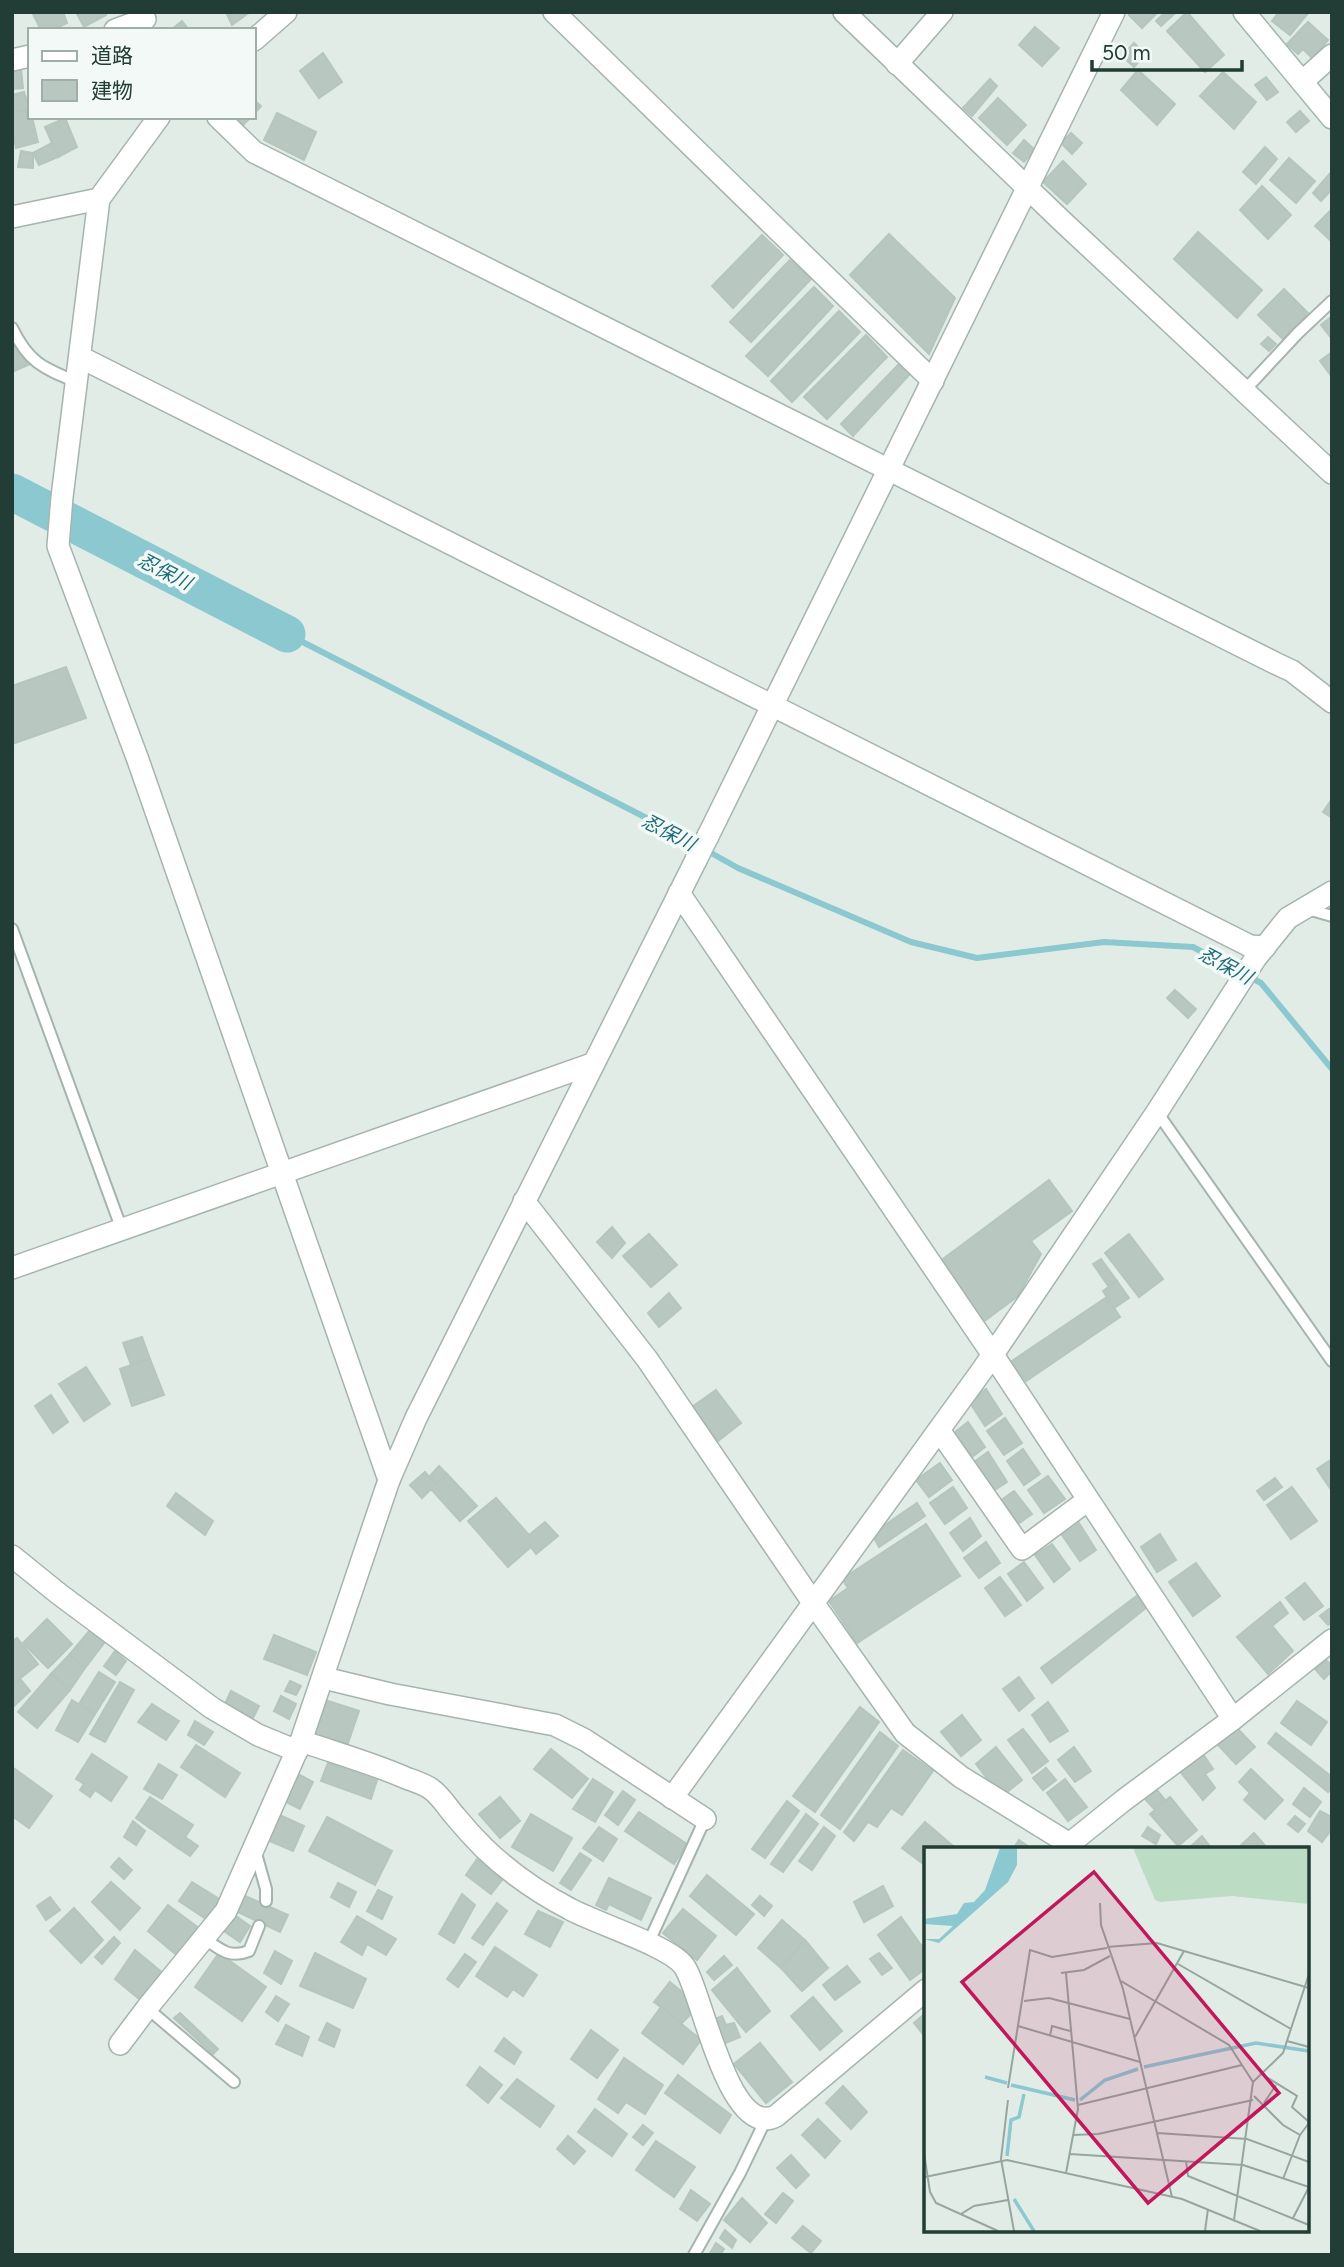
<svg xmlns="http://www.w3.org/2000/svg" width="1344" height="2267" font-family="Figtree,'Noto Sans JP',sans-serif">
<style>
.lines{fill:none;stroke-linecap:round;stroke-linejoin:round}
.stream{stroke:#8bc8d0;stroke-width:6}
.river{stroke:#8bc8d0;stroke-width:37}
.building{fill:#b8c7c0;stroke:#b5c6be;stroke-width:2}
.lane-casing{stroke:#a5b4ae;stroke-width:14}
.street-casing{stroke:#a5b4ae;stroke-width:24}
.secondary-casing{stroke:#a1b8af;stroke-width:24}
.lane{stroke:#fff;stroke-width:10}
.street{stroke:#fff;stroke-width:21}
.secondary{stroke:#fff;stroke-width:21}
.labels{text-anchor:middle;stroke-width:7;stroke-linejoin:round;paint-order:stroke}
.water-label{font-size:19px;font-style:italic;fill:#1d6c78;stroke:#f3f9f6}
.inset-river{fill:none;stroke:#8bc8d0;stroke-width:3.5}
.inset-road{fill:none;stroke:#95a6a0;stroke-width:2}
.view{fill:#c2185b;fill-opacity:0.15;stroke:#c2185b;stroke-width:3.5}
.inset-edge{fill:none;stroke:#223d35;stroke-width:3.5}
</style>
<rect width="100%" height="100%" fill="#e2ece7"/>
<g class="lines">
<path class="stream" d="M287 634 672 831 738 868 911 942 977 958 1104 942 1193 947 1261 983 1332 1069"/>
<path class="river" d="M12 492 287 634"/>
</g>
<g class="building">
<path d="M32 12H63L67 23 53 30H41Z"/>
<path d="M76 12H105L106 15 84 27Z"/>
<path d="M226 12H250L232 25Z"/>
<path d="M1131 12H1158L1142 28 1129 15Z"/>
<path d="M1165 12 1174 14 1161 26 1156 21Z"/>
<path d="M1187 12 1224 55 1205 72 1167 31Z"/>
<path d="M1279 12H1309L1290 35 1272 21Z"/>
<path d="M182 21 189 30H171Z"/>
<path d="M1308 22 1328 40 1312 58 1303 49 1298 54 1287 44Z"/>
<path d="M1035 27 1059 48 1042 66 1019 45Z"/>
<path d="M1134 43 1145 54 1134 67 1122 56Z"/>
<path d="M323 53 342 82 319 98 300 71Z"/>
<path d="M21 69 23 88 12 89V70Z"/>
<path d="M1138 70 1175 104 1157 125 1121 90Z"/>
<path d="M1223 72 1256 102 1234 129 1200 96Z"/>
<path d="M1266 77 1278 92 1267 100 1255 85Z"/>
<path d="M990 79 997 86 972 116 963 108Z"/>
<path d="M24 92 30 110 12 113V95Z"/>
<path d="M998 98 1026 125 1007 145 979 118Z"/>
<path d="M254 100 261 106 254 114Z"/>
<path d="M30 110V117H32L38 142 16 148 12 129V113Z"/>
<path d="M1300 111 1309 121 1296 132 1287 122Z"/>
<path d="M277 113 316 132 304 160 264 140Z"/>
<path d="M236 117H251L243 125Z"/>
<path d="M65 118 77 147 58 157 45 127Z"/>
<path d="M1071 133 1082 143 1072 154 1061 143Z"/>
<path d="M1024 140 1035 150 1024 162 1013 153Z"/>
<path d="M52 143 58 157 39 165 33 153Z"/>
<path d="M1265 147 1277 159 1256 184 1243 172Z"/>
<path d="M21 151 33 153V168L18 167Z"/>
<path d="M1289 158 1315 181 1296 203 1270 180Z"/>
<path d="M1063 161 1086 184 1067 204 1043 182Z"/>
<path d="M1332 171V189L1321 201 1313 193Z"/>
<path d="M1262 186 1291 215 1268 239 1240 210Z"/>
<path d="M1332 209V242L1315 226Z"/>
<path d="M1198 232 1262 290 1237 318 1174 259Z"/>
<path d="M889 234 955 298 929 354 850 275Z"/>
<path d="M762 235 783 255 733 308 712 286Z"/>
<path d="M790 260 811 279 751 342 730 322Z"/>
<path d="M814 287 833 306 768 376 746 356Z"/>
<path d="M1284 289 1308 313 1283 339 1258 315Z"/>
<path d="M839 311 860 332 792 402 771 381Z"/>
<path d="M1332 316V339L1321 325Z"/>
<path d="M866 335 887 357 827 419 804 397Z"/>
<path d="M12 337 30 364 12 372Z"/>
<path d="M1268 337 1276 344 1269 351 1261 344Z"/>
<path d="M1332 352V377L1320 361Z"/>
<path d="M899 364 910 374 853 436 841 424Z"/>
<path d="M66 667 86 718 12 744V686Z"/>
<path d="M1332 799V818L1323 812Z"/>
<path d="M1175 990 1196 1009 1188 1018 1167 998Z"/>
<path d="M1049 1180 1072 1211 1031 1241 1041 1254 1018 1296 983 1322 939 1262Z"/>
<path d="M612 1227 625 1243 612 1258 597 1242Z"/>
<path d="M649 1234 677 1265 651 1287 623 1256Z"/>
<path d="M1129 1234 1163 1279 1139 1297 1105 1253Z"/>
<path d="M1101 1259 1117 1281 1109 1287 1093 1264Z"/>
<path d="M1117 1281 1129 1298 1114 1308 1103 1291Z"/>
<path d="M669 1293 681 1308 659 1327 648 1313Z"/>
<path d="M1107 1297 1120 1317 1026 1381 1012 1361Z"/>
<path d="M142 1337 150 1359 131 1365 123 1343Z"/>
<path d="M150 1359 164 1395 132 1406 120 1369Z"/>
<path d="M86 1367 110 1404 84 1421 59 1384Z"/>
<path d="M986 1389 1002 1414 985 1426 969 1401Z"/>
<path d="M716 1390 741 1423 718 1441 692 1407Z"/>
<path d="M51 1395 68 1422 53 1433 35 1406Z"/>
<path d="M1005 1418 1022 1443 1004 1455 987 1431Z"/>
<path d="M968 1422 985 1447 972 1457 954 1433Z"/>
<path d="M1023 1449 1040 1474 1024 1485 1007 1461Z"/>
<path d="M988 1452 1007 1482 993 1491 974 1462Z"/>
<path d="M1332 1459V1491L1317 1469Z"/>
<path d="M940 1463 952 1480 929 1497 916 1480Z"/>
<path d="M439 1466 447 1474 436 1485 429 1477Z"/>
<path d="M425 1472 436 1485 447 1474 477 1506 460 1521 431 1489 422 1498 410 1485Z"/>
<path d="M1048 1476 1065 1499 1044 1513 1028 1490Z"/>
<path d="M1275 1478 1282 1487 1264 1500 1257 1491Z"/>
<path d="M953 1487 967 1508 945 1524 930 1503Z"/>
<path d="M1292 1487 1317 1521 1291 1539 1267 1505Z"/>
<path d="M1014 1491 1032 1514 1015 1526 997 1503Z"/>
<path d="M176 1493 213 1521 205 1535 167 1506Z"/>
<path d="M496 1498 529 1535 545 1522 558 1536 536 1554 531 1547 508 1567 468 1521Z"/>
<path d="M917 1503 925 1516 879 1547 872 1534Z"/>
<path d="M970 1518 981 1536 963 1551 950 1533Z"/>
<path d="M1079 1523 1096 1550 1080 1561 1062 1535Z"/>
<path d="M926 1524 960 1576 857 1643 829 1601 848 1588 842 1579Z"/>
<path d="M1160 1534 1176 1560 1157 1572 1141 1547Z"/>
<path d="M986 1542 1000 1563 979 1578 964 1558Z"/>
<path d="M1052 1544 1070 1569 1054 1582 1035 1555Z"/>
<path d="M1024 1562 1043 1588 1027 1601 1008 1574Z"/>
<path d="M1196 1563 1220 1596 1193 1616 1169 1582Z"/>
<path d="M1000 1577 1021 1605 1005 1616 985 1588Z"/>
<path d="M1305 1583 1323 1606 1304 1620 1286 1598Z"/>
<path d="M1138 1595 1147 1607 1052 1683 1041 1668Z"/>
<path d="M1280 1602 1288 1613 1272 1626 1293 1651 1268 1674 1237 1637Z"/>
<path d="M1329 1609 1332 1611V1622L1328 1625 1320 1616Z"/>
<path d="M47 1619 72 1644 48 1668 23 1643Z"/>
<path d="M90 1630 105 1642 85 1668 69 1655Z"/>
<path d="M274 1635 316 1652 307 1675 264 1659Z"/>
<path d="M17 1638 38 1664 12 1685V1642Z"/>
<path d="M115 1651 126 1661 116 1675 104 1666Z"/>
<path d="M69 1655 85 1668 70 1690 51 1674Z"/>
<path d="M1325 1659 1332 1666V1671L1324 1679 1315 1669Z"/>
<path d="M99 1672 115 1682 95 1714 79 1704Z"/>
<path d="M51 1674 70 1690 37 1728 18 1712Z"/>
<path d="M1019 1677 1034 1698 1019 1711 1003 1689Z"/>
<path d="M20 1679 30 1691 12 1708V1686Z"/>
<path d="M290 1681 301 1686 296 1695 285 1691Z"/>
<path d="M120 1682 134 1690 105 1742 90 1734Z"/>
<path d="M231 1691 259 1706 253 1718 225 1704Z"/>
<path d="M281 1696 296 1704 289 1719 274 1711Z"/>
<path d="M72 1700 95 1714 78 1742 56 1730Z"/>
<path d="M325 1700 359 1711 347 1746 313 1735Z"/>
<path d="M1297 1701 1327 1722 1311 1745 1281 1723Z"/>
<path d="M1048 1702 1068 1731 1050 1742 1032 1715Z"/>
<path d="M152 1704 179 1721 166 1740 138 1722Z"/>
<path d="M860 1707 879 1722 815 1812 793 1796Z"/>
<path d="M962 1715 981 1740 961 1756 941 1732Z"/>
<path d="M195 1721 213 1732 204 1745 188 1735Z"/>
<path d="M1237 1728 1255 1747 1236 1764 1218 1745Z"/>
<path d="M1023 1729 1048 1761 1032 1773 1008 1740Z"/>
<path d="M880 1732 898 1746 840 1829 821 1815Z"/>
<path d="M1276 1733 1332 1777V1786L1328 1792 1268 1743Z"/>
<path d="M196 1745 240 1773 225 1797 181 1767Z"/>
<path d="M996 1747 1022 1780 1001 1797 976 1764Z"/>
<path d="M1074 1747 1091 1771 1075 1782 1058 1760Z"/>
<path d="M551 1749 588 1779 572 1798 534 1769Z"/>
<path d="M903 1750 933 1771 902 1815 891 1808 877 1827 868 1822 854 1841 844 1832Z"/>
<path d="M1201 1751 1213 1769 1205 1774 1215 1788 1203 1800 1178 1769Z"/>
<path d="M92 1754 127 1777 111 1801 95 1790 90 1797 80 1790 84 1784 76 1779Z"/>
<path d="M328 1763 377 1780 371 1799 321 1781Z"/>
<path d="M159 1764 177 1775 162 1799 144 1789Z"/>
<path d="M12 1767 52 1796 29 1828 12 1816Z"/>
<path d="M1046 1768 1056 1780 1043 1790 1033 1778Z"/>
<path d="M1251 1769 1283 1800 1265 1819 1244 1800 1250 1793 1239 1782Z"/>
<path d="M296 1773 313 1782 300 1809 284 1801Z"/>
<path d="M593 1779 613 1792 595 1822 573 1809Z"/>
<path d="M1065 1779 1087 1807 1068 1821 1047 1793Z"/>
<path d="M1304 1788 1321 1802 1310 1817 1293 1804Z"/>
<path d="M1156 1789 1166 1801 1155 1810 1144 1798Z"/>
<path d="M623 1791 635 1800 618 1825 605 1815Z"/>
<path d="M150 1797 193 1825 178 1848 136 1818Z"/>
<path d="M500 1797 520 1821 500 1838 479 1814Z"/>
<path d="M1170 1797 1197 1830 1178 1846 1150 1814Z"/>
<path d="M787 1801 799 1811 765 1858 752 1849Z"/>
<path d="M1320 1811 1332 1817V1829L1322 1842 1308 1831Z"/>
<path d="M639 1812 687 1844 674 1864 625 1831Z"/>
<path d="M275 1813 304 1826 293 1851 265 1839Z"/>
<path d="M531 1814 572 1838 553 1871 512 1847Z"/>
<path d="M806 1814 818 1824 783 1872 771 1864Z"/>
<path d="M1295 1816 1305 1824 1298 1832 1288 1824Z"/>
<path d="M327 1817 392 1851 375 1885 309 1851Z"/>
<path d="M133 1821 145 1831 136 1845 124 1837Z"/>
<path d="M925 1822 953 1846 951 1849H926V1866L902 1848Z"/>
<path d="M599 1827 617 1839 603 1861 583 1848Z"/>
<path d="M824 1827 835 1836 812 1870 799 1861Z"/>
<path d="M1148 1827 1160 1835 1156 1844 1142 1836Z"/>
<path d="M1254 1833 1268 1849H1237Z"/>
<path d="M1202 1836 1212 1849H1188Z"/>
<path d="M185 1837 198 1846 190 1856 178 1848Z"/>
<path d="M1019 1840 1032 1849H1013Z"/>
<path d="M580 1853 591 1860 571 1890 560 1883Z"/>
<path d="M119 1858 132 1870 124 1879 111 1867Z"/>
<path d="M477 1859 502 1880 491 1894 466 1875Z"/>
<path d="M707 1875 754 1914 736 1935 690 1896Z"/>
<path d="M609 1878 651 1898 641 1920 609 1904 606 1910 596 1905Z"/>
<path d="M111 1882 140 1908 120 1930 92 1902Z"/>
<path d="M192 1882 221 1900 209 1921 179 1901Z"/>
<path d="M338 1883 356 1892 349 1907 331 1897Z"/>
<path d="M883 1886 893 1906 864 1922 854 1902Z"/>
<path d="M378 1890 392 1897 382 1919 367 1911Z"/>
<path d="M462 1894 475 1905 454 1943 439 1934Z"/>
<path d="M243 1895 288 1915 280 1932 236 1911Z"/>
<path d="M760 1896 772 1906 764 1916 752 1905Z"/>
<path d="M50 1897 60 1910 46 1920 37 1906Z"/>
<path d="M497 1903 507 1911 483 1945 472 1938Z"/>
<path d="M168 1905 200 1929 179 1957 148 1931Z"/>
<path d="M74 1908 103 1940 81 1963 50 1931Z"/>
<path d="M683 1909 716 1936 697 1960 663 1933Z"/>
<path d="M538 1911 563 1922 550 1947 525 1934Z"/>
<path d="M233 1914 250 1926 240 1942 221 1929Z"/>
<path d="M357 1916 396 1939 386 1955 367 1944 362 1955 341 1942Z"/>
<path d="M901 1917 926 1952V1968L910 1980 878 1935Z"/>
<path d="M782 1920 805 1940 781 1968 758 1948Z"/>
<path d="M114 1937 120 1943 102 1964 95 1957Z"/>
<path d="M805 1940 828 1968 802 1991 781 1968Z"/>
<path d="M495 1947 537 1975 523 1996 513 1989 507 1997 476 1976Z"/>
<path d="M135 1950 165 1975 144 2003 115 1979Z"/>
<path d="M275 1951 292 1961 281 1984 264 1973Z"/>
<path d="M219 1953 266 1987 242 2021 195 1987Z"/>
<path d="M315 1953 366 1979 353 2008 300 1986Z"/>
<path d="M879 1953 892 1968 882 1975 870 1959Z"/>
<path d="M465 1954 476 1962 458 1987 447 1979Z"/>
<path d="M724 1956 732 1965 714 1980 707 1972Z"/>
<path d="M847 1966 860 1982 835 2000 823 1985Z"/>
<path d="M737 1968 770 2011 746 2032 712 1990Z"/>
<path d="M670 1982 687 1996 691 2014 682 2023 654 2002Z"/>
<path d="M276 1996 289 2004 278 2021 266 2012Z"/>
<path d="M813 1997 842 2031 820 2050 791 2016Z"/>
<path d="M661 2007 701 2040 683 2064 642 2033Z"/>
<path d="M180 2013 218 2049 213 2054 174 2018Z"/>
<path d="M926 2013V2038L914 2023Z"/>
<path d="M722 2016 726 2025 734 2023 740 2037 721 2045 711 2021Z"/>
<path d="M327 2023 340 2030 334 2047 319 2040Z"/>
<path d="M286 2025 309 2037 302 2056 276 2044Z"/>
<path d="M591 2030 618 2050 597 2078 571 2059Z"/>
<path d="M504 2038 521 2052 514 2064 495 2051Z"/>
<path d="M760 2043 792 2082 766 2103 734 2064Z"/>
<path d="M624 2058 663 2085 645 2114 626 2102 618 2113 598 2099Z"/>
<path d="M480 2067 502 2085 488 2103 467 2085Z"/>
<path d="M678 2075 731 2115 720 2133 665 2093Z"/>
<path d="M517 2079 554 2106 540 2127 501 2098Z"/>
<path d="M843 2086 867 2112 851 2129 826 2103Z"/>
<path d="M595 2109 627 2134 612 2156 578 2132Z"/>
<path d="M818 2119 840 2141 825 2158 802 2135Z"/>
<path d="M643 2125 653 2133 643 2145 633 2137Z"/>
<path d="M568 2136 585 2151 574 2164 557 2149Z"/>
<path d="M656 2141 695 2167 674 2197 636 2170Z"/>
<path d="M791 2155 809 2175 796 2188 777 2168Z"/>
<path d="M691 2190 710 2204 697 2221 680 2209Z"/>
<path d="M783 2193 793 2201 776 2223 765 2214Z"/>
<path d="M742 2198 767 2223 750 2242 724 2220Z"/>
<path d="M803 2226 821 2241 811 2253 792 2238Z"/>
<path d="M725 2230 736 2240 732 2248 720 2238Z"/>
<path d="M716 2243 724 2249 720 2255H709Z"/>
</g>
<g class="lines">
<g class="lane-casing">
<g id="lane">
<path d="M12 328C29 363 43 368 77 382"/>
<path d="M1243 392 1298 333 1332 301"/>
<path d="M1304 908 1332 916"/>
<path d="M12 929 122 1230"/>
<path d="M1157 1112 1332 1361"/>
<path d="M255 1850 266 1889V1901"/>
<path d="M204 1938C219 1949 230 1959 249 1951L259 1926"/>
<path d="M648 1944 705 1819"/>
<path d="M147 2008 234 2082"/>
<path d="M694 2255 740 2173 766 2119"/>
</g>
</g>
<g class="street-casing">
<g id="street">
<path d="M554 12 933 381"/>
<path d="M844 12 1063 222 1332 473"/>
<path d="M115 30 145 19"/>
<path d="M254 40 286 12"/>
<path d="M12 60 30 56"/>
<path d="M897 64 942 12"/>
<path d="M1302 82 1332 55"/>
<path d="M218 117 254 152 1275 663 1292 671 1332 702"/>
<path d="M99 199 62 497 58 546 138 760 389 1480"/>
<path d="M12 217 99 199 159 117"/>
<path d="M80 357 1250 946 1265 947"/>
<path d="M708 836 1114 12"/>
<path d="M679 893 993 1355 1233 1719"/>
<path d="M524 1201 647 1359 814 1604 905 1733 961 1777 1068 1843"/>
<path d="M12 1268 592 1064"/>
<path d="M939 1430 1022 1549 1088 1500"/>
<path d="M12 1556 59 1594 212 1708 258 1735 297 1751"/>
<path d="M324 1678 390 1694 555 1725 585 1740 705 1819"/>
<path d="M301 1741C336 1753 372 1763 406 1778 414 1781 424 1784 431 1789 441 1796 447 1807 455 1816 464 1827 474 1838 484 1848 509 1872 539 1893 570 1909 595 1923 670 1946 684 1966 702 1991 728 2140 776 2116L926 1990"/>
<path d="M672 1798 983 1369 1157 1112 1255 959 1288 918 1332 892"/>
<path d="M1063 1849 1124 1800 1233 1719 1332 1640"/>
<path d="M120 2044 147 2008 226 1911 301 1741 389 1480 416 1418 696 860"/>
</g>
</g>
<g class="secondary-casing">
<g id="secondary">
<path d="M1244 12 1332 118"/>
<path d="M696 860 708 836"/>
</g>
</g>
<use href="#lane" class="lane"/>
<use href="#street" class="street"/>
<use href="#secondary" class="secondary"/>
</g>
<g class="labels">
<g class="water-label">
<text transform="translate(165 571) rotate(27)" y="7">忍保川</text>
<text transform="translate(669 832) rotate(27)" y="7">忍保川</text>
<text transform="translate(1226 965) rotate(28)" y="7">忍保川</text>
</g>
</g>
<g transform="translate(924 1847)">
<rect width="385" height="385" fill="#e2ece7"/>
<path d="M209 1H385V57L308 49 236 55 231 53Z" fill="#bcddc3"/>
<path d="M76 1H93V18L84 35 15 96 0 92H15L29 79 0 77V72L33 67 40 56 50 55 61 43Z" fill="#8bc8d0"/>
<path class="inset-river" d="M275 208 332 196 385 204M220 220 275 208M61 230 83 236M87 238 151 253M156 253 181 233 214 222M83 309 87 273 95 270 100 247M90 352 110 384"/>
<path class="inset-road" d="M176 56 177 78 199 142 248 350M183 100 233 96 385 141M254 117 367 182M137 126 160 123 186 109M197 134 305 198 329 235M100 154 125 151 206 172M94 179 216 215M126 189 128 179 146 184M211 190 260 104M363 194 385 200M336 226 373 249 368 260 385 275M84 241 106 103 128 110 183 101M330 249 359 278 376 288 385 276M84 253 77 312 90 384M340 256 352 238M154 258 318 218M233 286 323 292 385 315M149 288 174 287 329 253M0 306 6 345 12 356 74 384M146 307 319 318 385 340M262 314 264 329 385 378M142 326 154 262 142 126M1 330 83 313 258 352 336 384M359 332 376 288M37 367 50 359 84 353M369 371 385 340M310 373 329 235 359 206 385 127M281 384 284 362"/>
<path class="view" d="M170 25 355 246 224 356 38 135Z"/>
<rect width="385" height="385" class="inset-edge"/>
</g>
<rect width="1344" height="2267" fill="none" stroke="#223d35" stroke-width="28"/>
<rect x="28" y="28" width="228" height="91" fill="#f3f9f6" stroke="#9faea9" stroke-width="2"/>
<rect x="42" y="51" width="35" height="10" fill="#ffffff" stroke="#9faea9" stroke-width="2"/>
<text x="91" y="63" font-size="21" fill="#223d35">道路</text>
<rect x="42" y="80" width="35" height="21" fill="#b8c7c0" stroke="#9faea9" stroke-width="2"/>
<text x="91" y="98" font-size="21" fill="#223d35">建物</text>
<path d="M1092 60v10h150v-10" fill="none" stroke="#223d35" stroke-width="3.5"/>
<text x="1102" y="60" font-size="21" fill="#223d35" stroke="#f3f9f6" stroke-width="5" paint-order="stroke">50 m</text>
</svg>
